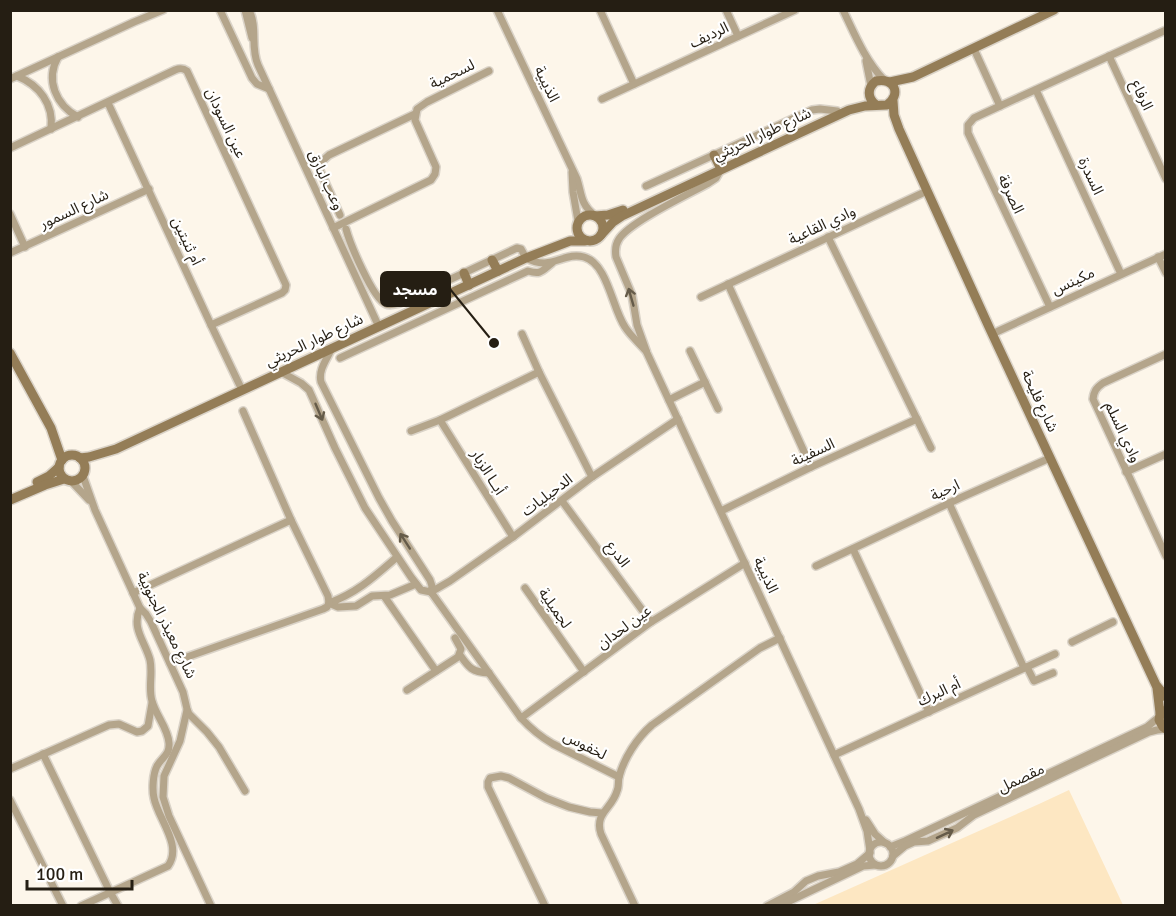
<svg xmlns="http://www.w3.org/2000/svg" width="1176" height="916" font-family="Signika,'Noto Sans Arabic',sans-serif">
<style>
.built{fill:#fde7c2}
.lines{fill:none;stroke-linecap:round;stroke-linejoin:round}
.street-casing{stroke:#dad3c8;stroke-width:10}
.secondary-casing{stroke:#dad3c8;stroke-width:12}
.street{stroke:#b4a58b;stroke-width:7}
.secondary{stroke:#947d57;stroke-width:9}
.oneway{stroke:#655b49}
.labels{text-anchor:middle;stroke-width:4.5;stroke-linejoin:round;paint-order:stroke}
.street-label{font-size:15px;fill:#251e13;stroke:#fff}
.leader{fill:none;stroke:#251e13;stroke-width:2}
.callout-dot{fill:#251e13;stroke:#fff;stroke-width:2}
.callout{fill:#251e13;stroke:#251e13;stroke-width:2}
.callout-label{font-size:16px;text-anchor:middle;font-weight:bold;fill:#fff}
</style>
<rect width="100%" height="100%" fill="#fdf6ea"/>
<path class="built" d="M1069 790 1123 905H813L1039 804Z"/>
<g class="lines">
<g class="street-casing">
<g id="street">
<path d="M220 10 252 78 257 84 269 89"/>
<path d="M245 10 252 38"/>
<path d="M249 10C258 28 250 47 258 65L379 327"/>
<path d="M497 10 577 179C582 195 580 203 594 215"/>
<path d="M600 10 634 84"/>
<path d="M726 10 738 36"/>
<path d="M843 10C855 35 865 60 884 80"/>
<path d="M974 49 1000 106"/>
<path d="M1109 56 1166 179"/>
<path d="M58 57C45 80 56 105 78 117"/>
<path d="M866 61 871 86"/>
<path d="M17 76C39 85 54 104 51 129"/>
<path d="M10 79 134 22 163 10"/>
<path d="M1036 90 1121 274"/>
<path d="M602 99 795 10"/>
<path d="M108 103 211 325 242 390"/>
<path d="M10 148 175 70C180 68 183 68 187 71L286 285 285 290 282 293 211 325"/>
<path d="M720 171 716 178 707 184C687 195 630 222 619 239 615 245 615 251 616 257L632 295 637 325 647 353 859 809 867 831 870 851"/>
<path d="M572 172 573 192 578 221"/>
<path d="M646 186 812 110 820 109 837 111"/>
<path d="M10 214 25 247"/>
<path d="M340 215 321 173 319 167 320 163 329 155 415 114"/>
<path d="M333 228 431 180 435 174 436 167 415 120 417 109 427 102 489 71"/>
<path d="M346 229C350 244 373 299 386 304 390 306 395 304 400 303L517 248 521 249 526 258C551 272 564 251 584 257 608 264 612 308 625 327 630 335 639 343 646 351"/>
<path d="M828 237 931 448"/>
<path d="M10 253 149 189"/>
<path d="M1158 257 1166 273"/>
<path d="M728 284 811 467"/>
<path d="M701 297 927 191"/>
<path d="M1050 307 968 133V125L974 118 1000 106 1166 30"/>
<path d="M522 334 539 372 592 477"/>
<path d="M992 334 1166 254"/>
<path d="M332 348C327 359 318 370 321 382L379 498 392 521 430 580 432 586 431 592 521 718C531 729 541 737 553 744L619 777"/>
<path d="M690 351 718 409"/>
<path d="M1166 354 1103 383C1096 388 1094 391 1093 399L1166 556"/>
<path d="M340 358 528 271C541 275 542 271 552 263"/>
<path d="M281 372 301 383 309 390 335 448 365 508 411 577 421 590 431 592"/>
<path d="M669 400 705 382"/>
<path d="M440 420 513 537"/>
<path d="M411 431 440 420 539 372"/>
<path d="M1126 472 1166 454"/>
<path d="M83 476 95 510 140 608 146 614 151 622 183 692 187 709 189 714 207 732 219 747 245 791"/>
<path d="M72 482 89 500"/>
<path d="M562 501 651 622"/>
<path d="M949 503 1024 668"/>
<path d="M721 511 811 467 917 419"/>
<path d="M853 549 929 712"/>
<path d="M816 566 960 498 1050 458"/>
<path d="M525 588 584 672"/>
<path d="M431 592 450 581 513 537 592 477 678 419"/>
<path d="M133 593 291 520"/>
<path d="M384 596 436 671"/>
<path d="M329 603 338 607 356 606 372 596 390 595 416 584"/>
<path d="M329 603C357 593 375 576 397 557"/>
<path d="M1072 642 1113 622"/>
<path d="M460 655C469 668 472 672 489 673"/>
<path d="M170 663 323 609 327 607 329 603 328 596 291 520 243 411"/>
<path d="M1027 667 1034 681 1053 673"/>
<path d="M407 690 458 657 461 649 455 638"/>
<path d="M187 710 180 741 164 776 163 797 169 816 211 906"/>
<path d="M521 718 651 622 745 563"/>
<path d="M43 754 110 892 118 906"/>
<path d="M834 755 1055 654"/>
<path d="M10 769 109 725 119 724 137 732 142 731 148 726 152 703"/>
<path d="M10 800 63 906"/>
<path d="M866 820 875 834 885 843"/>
<circle cx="881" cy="854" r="12"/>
<path d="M890 847 905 841 1147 727 1159 717"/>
<path d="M893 856 905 846 914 842 928 841 957 828 974 815 1149 732 1157 730 1166 729"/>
<path d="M81 906 168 866C183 845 158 819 154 798 152 789 153 774 157 766 162 757 170 755 169 743 168 728 156 716 152 701 148 688 153 673 150 660 145 641 131 629 140 608"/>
<path d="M545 906 488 787V782L490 778 501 776 509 778 546 798 569 807 590 812 602 813"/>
<path d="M635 906 601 834C594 813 612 809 617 791 619 787 618 782 619 777 624 758 637 738 652 725L760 648 780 638"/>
<path d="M767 906 794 892 806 881 818 876 839 872 857 864 870 853"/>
<path d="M779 906 863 866 875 865"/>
</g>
</g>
<g class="secondary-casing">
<g id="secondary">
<path d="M890 82 913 77 1054 10"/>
<path d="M893 101 894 115 899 129 989 327 1156 685 1166 697"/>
<path d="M714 155 721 169"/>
<circle cx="590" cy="228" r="13"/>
<path d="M595 216 608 215 623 210"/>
<path d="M601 235 613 222 622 216 849 110 865 106 887 105C902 94 894 77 876 81 867 88 867 98 876 105"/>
<path d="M492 260 498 271"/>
<path d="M464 273 469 285"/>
<path d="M10 353 51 428 62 460"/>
<circle cx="72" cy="468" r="13"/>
<path d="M80 458 89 457 116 449 526 258 570 241H585"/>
<path d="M37 482 49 476 59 467"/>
<path d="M10 500 45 485 64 479"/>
<path d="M1157 688 1160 713"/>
<path d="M1161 710 1159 720 1163 727 1166 729"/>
</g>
</g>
<use href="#street" class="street"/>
<use href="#secondary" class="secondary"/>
</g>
<defs><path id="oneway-shaft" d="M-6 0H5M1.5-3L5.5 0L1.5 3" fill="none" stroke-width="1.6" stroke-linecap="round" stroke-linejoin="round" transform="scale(1.5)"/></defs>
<g class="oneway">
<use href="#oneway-shaft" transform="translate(631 297) rotate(-106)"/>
<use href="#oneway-shaft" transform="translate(319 412) rotate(67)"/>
<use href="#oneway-shaft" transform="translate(405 541) rotate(-123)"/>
<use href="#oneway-shaft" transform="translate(945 834) rotate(-25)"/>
</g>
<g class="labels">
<g class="street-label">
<text transform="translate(709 35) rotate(-25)" y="5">الرديف</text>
<text transform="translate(452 74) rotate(-26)" y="5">لسحمية</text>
<text transform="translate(547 84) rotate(64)" y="5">الذيبية</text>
<text transform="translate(1142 95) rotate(65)" y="5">الرفاع</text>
<text transform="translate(226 123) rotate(65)" y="5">عين السودان</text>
<text transform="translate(762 134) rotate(-25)" y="5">شارع طوار الحريثي</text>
<text transform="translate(1091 176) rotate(65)" y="5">السدرة</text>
<text transform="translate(326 180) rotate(65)" y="5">وعب لبارق</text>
<text transform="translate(1011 194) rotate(65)" y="5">الصرفة</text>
<text transform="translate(74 209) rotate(-25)" y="5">شارع السمور</text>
<text transform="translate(822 225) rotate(-25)" y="5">وادي القاعية</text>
<text transform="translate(187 241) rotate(65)" y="5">أم ثنيتين</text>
<text transform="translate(1073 281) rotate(-25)" y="5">مكينس</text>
<text transform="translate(314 340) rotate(-25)" y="5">شارع طوار الحريثي</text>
<text transform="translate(1040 401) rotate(65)" y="5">شارع فليحة</text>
<text transform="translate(1123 432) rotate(65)" y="5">وادي السلم</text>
<text transform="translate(813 452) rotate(-25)" y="5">السفينة</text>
<text transform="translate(488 472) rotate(58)" y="5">أبــا الزبار</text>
<text transform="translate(945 490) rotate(-25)" y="5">ارحية</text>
<text transform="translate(547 495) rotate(-37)" y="5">الدحيليات</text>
<text transform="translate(618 554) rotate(54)" y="5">الدرع</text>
<text transform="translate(766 575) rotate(65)" y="5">الذيبية</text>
<text transform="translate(555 608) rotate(55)" y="5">لجميلية</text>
<text transform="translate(167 625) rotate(64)" y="5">شارع معيذر الجنوبية</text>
<text transform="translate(624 627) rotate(-36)" y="5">عين لحدان</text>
<text transform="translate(939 692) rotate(-25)" y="5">أم البرك</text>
<text transform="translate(585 745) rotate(27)" y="5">لخفوس</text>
<text transform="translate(1021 778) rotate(-25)" y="5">مقصمل</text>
</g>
</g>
<path class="leader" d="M494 343L450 289"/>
<circle class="callout-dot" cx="494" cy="343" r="6"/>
<rect class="callout" x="381" y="272" width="69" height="34" rx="6"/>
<g class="callout-label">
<text x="415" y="295">مسجد</text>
</g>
<rect width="1176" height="916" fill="none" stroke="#251e13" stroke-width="24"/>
<path d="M27 880v9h105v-9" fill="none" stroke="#251e13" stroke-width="3"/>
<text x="36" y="880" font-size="18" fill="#251e13" stroke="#ffffff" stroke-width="4.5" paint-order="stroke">100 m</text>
</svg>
